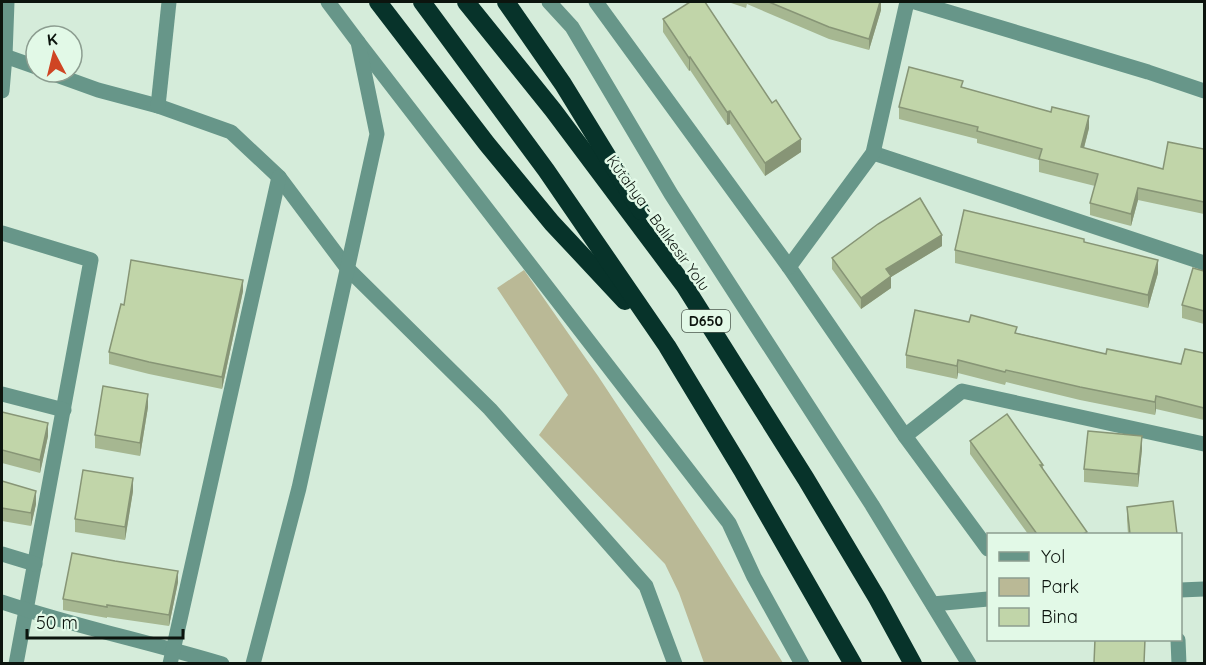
<svg xmlns="http://www.w3.org/2000/svg" width="1206" height="665" font-family="Quicksand,sans-serif">
<style>
.green{fill:#bab996}
.lines{fill:none;stroke-linecap:round;stroke-linejoin:round}
.minor{stroke:#679689;stroke-width:15}
.highway{stroke:#07332a;stroke-width:18}
.wall{fill:#a6b791}
.shaded-wall{fill:#879576}
.building{fill:#c1d5a9;stroke:#879576;stroke-width:1.5}
.labels{text-anchor:middle;stroke-width:5;stroke-linejoin:round;paint-order:stroke}
.shield{fill:#e2f9e7;stroke:#4c594f;stroke-width:1.5}
.shield-label{font-size:14px;font-weight:bold;fill:#0c140e}
.street-label{font-size:15px;fill:#0c140e;stroke:#e2f9e7}
</style>
<rect width="100%" height="100%" fill="#d5ecda"/>
<path class="green" d="M524 270 598 376 711 547 783 663H704L679 593 665 564 539 435 568 395 497 288Z"/>
<g class="lines">
<g class="minor">
<path d="M549 2 572 27 671 194 872 505 969 664"/>
<path d="M596 2 789 267 905 436 988 549"/>
<path d="M915 2 1148 72 1204 91"/>
<path d="M358 42 729 523 754 577 802 664"/>
<path d="M2 55 36 67"/>
<path d="M48 72 98 90 158 106 231 132 279 177 347 268 490 409 646 586 675 664"/>
<path d="M2 91 5 56 7 2"/>
<path d="M158 106 169 2"/>
<path d="M873 153 1204 263"/>
<path d="M2 233 91 260 16 664"/>
<path d="M789 267 873 153 907 2"/>
<path d="M2 394 64 410"/>
<path d="M905 436 962 391 1204 444"/>
<path d="M2 554 35 564"/>
<path d="M1180 590 1204 589"/>
<path d="M2 602C74 626 149 642 222 664"/>
<path d="M933 604 988 599"/>
<path d="M1178 640 1179 664"/>
<path d="M170 664 279 177"/>
<path d="M253 664 299 488 377 134 358 42 328 2"/>
</g>
<g class="highway">
<path d="M378 2 487 144 552 223 625 301"/>
<path d="M422 2 546 170 667 346 742 470 853 664"/>
<path d="M466 2 553 110 684 285 806 479 877 598 913 664"/>
<path d="M506 2 563 84 641 211"/>
</g>
</g>
<g class="wall">
<path d="M728 2H881V10L869 50 829 39 747 4 746 8Z"/>
<path d="M663 19 801 152 765 176 730 124 727 125 690 70 689 71 663 32Z"/>
<path d="M963 87 1089 128 1084 148 1163 169 1204 149V214L1138 200 1131 226 1097 217 1090 215V203L1095 186 1039 172V160L977 143V139L899 119V107Z"/>
<path d="M1084 242 1158 273 1148 308 955 263V250Z"/>
<path d="M942 246 891 277V288L861 309 832 269V258Z"/>
<path d="M1204 271V324L1182 318V305Z"/>
<path d="M243 291 222 389 149 374 109 364V352L124 305Z"/>
<path d="M1017 333 1106 354 1181 364 1204 353V420L1156 409 1155 415 1080 400 1006 382 1005 385 958 373 957 379 906 368V355Z"/>
<path d="M148 407 140 456 95 448V435Z"/>
<path d="M2 412 48 436 40 473 2 463Z"/>
<path d="M970 441 1043 465V469L1087 534H1028L970 454Z"/>
<path d="M1142 449 1138 487 1084 482V469Z"/>
<path d="M2 481 36 504 31 526 2 521Z"/>
<path d="M133 491 125 540 75 532V519Z"/>
<path d="M1127 507 1177 534H1128L1127 520Z"/>
<path d="M178 582 169 626 107 617V618L63 610V599Z"/>
</g>
<g class="shaded-wall">
<path d="M880 2H881V10L869 50V39Z"/>
<path d="M690 57V70L689 71V58Z"/>
<path d="M730 111V124L727 125V112Z"/>
<path d="M1089 116V128L1081 159V147Z"/>
<path d="M801 139V152L765 176V163Z"/>
<path d="M1138 188V200L1131 226V214Z"/>
<path d="M942 235V246L891 277V288L861 309V298L886 269Z"/>
<path d="M1158 260V273L1148 308V295Z"/>
<path d="M243 280V291L222 389V377Z"/>
<path d="M958 360V373L957 379V366Z"/>
<path d="M148 394V407L140 456V443Z"/>
<path d="M1156 396V409L1155 415V402Z"/>
<path d="M48 423V436L40 473V460Z"/>
<path d="M1142 436V449L1138 487V474Z"/>
<path d="M133 478V491L125 540V527Z"/>
<path d="M36 491V504L31 526V513Z"/>
<path d="M178 571V582L169 626V615Z"/>
</g>
<g class="building">
<path d="M690 2H705L772 103 776 100 801 139 765 163 730 111 727 112 690 57 689 58 663 19Z"/>
<path d="M769 2H880L869 39 829 27Z"/>
<path d="M909 67 963 81 961 87 1051 112 1052 107 1089 116 1081 147 1163 169 1168 142 1204 149V202L1138 188 1131 214 1090 203 1098 174 1039 159 1042 149 977 131 978 127 899 107Z"/>
<path d="M920 198 942 235 886 269 891 276 861 298 832 258 878 224Z"/>
<path d="M964 210 1084 239V242L1158 260 1148 295 955 250Z"/>
<path d="M131 260 243 280 222 377 149 362 109 352 121 304 124 305Z"/>
<path d="M1193 268 1204 271V311L1182 305Z"/>
<path d="M915 310 969 322 971 315 1017 327 1015 333 1106 354 1107 349 1181 364 1185 349 1204 353V408L1156 396 1155 402 1080 387 1006 370 1005 372 958 360 957 366 906 355Z"/>
<path d="M103 386 148 394 140 443 95 435Z"/>
<path d="M2 412 48 423 40 460 2 450Z"/>
<path d="M1007 414 1043 465H1040L1087 532 1083 534H1037L970 441Z"/>
<path d="M1088 431 1142 436 1138 474 1084 469Z"/>
<path d="M83 470 133 478 125 527 75 519Z"/>
<path d="M2 481 36 491 31 513 2 508Z"/>
<path d="M1173 501 1177 534H1130L1127 507Z"/>
<path d="M72 553 115 561 178 571 169 615 107 605V607L63 599Z"/>
<path d="M1095 639H1145L1144 663H1094Z"/>
</g>
<g class="labels">
<rect class="shield" x="682" y="310" width="48" height="22" rx="4.5"/>
<g class="shield-label">
<text x="706" y="326">D650</text>
</g>
<g class="street-label">
<text transform="translate(658 223) rotate(54)" y="5">Kütahya - Balıkesir Yolu</text>
</g>
</g>
<rect width="1206" height="665" fill="none" stroke="#0c140e" stroke-width="6"/>
<rect x="987" y="533" width="195" height="108" fill="#e2f9e7" stroke="#8c9d90" stroke-width="1.5"/>
<rect x="999" y="552" width="30" height="9" fill="#679689" stroke="#8c9d90" stroke-width="1.5"/>
<text x="1041" y="563" font-size="18" fill="#0c140e">Yol</text>
<rect x="999" y="578" width="30" height="18" fill="#bab996" stroke="#8c9d90" stroke-width="1.5"/>
<text x="1041" y="593" font-size="18" fill="#0c140e">Park</text>
<rect x="999" y="608" width="30" height="18" fill="#c1d5a9" stroke="#8c9d90" stroke-width="1.5"/>
<text x="1041" y="623" font-size="18" fill="#0c140e">Bina</text>
<g transform="translate(54 54) rotate(353)"><circle r="28" fill="#e2f9e7" stroke="#8c9d90" stroke-width="1.5"/>
<path d="M0-4.5L10 22L0 15L-10 22Z" fill="#cf4523"/>
<text y="-9" font-size="16" font-weight="bold" text-anchor="middle" fill="#0c140e">K</text>
</g>
<path d="M27 629v9h156v-9" fill="none" stroke="#0c140e" stroke-width="3"/>
<text x="36" y="629" font-size="18" fill="#0c140e" stroke="#e2f9e7" stroke-width="4.5" paint-order="stroke">50 m</text>
</svg>
